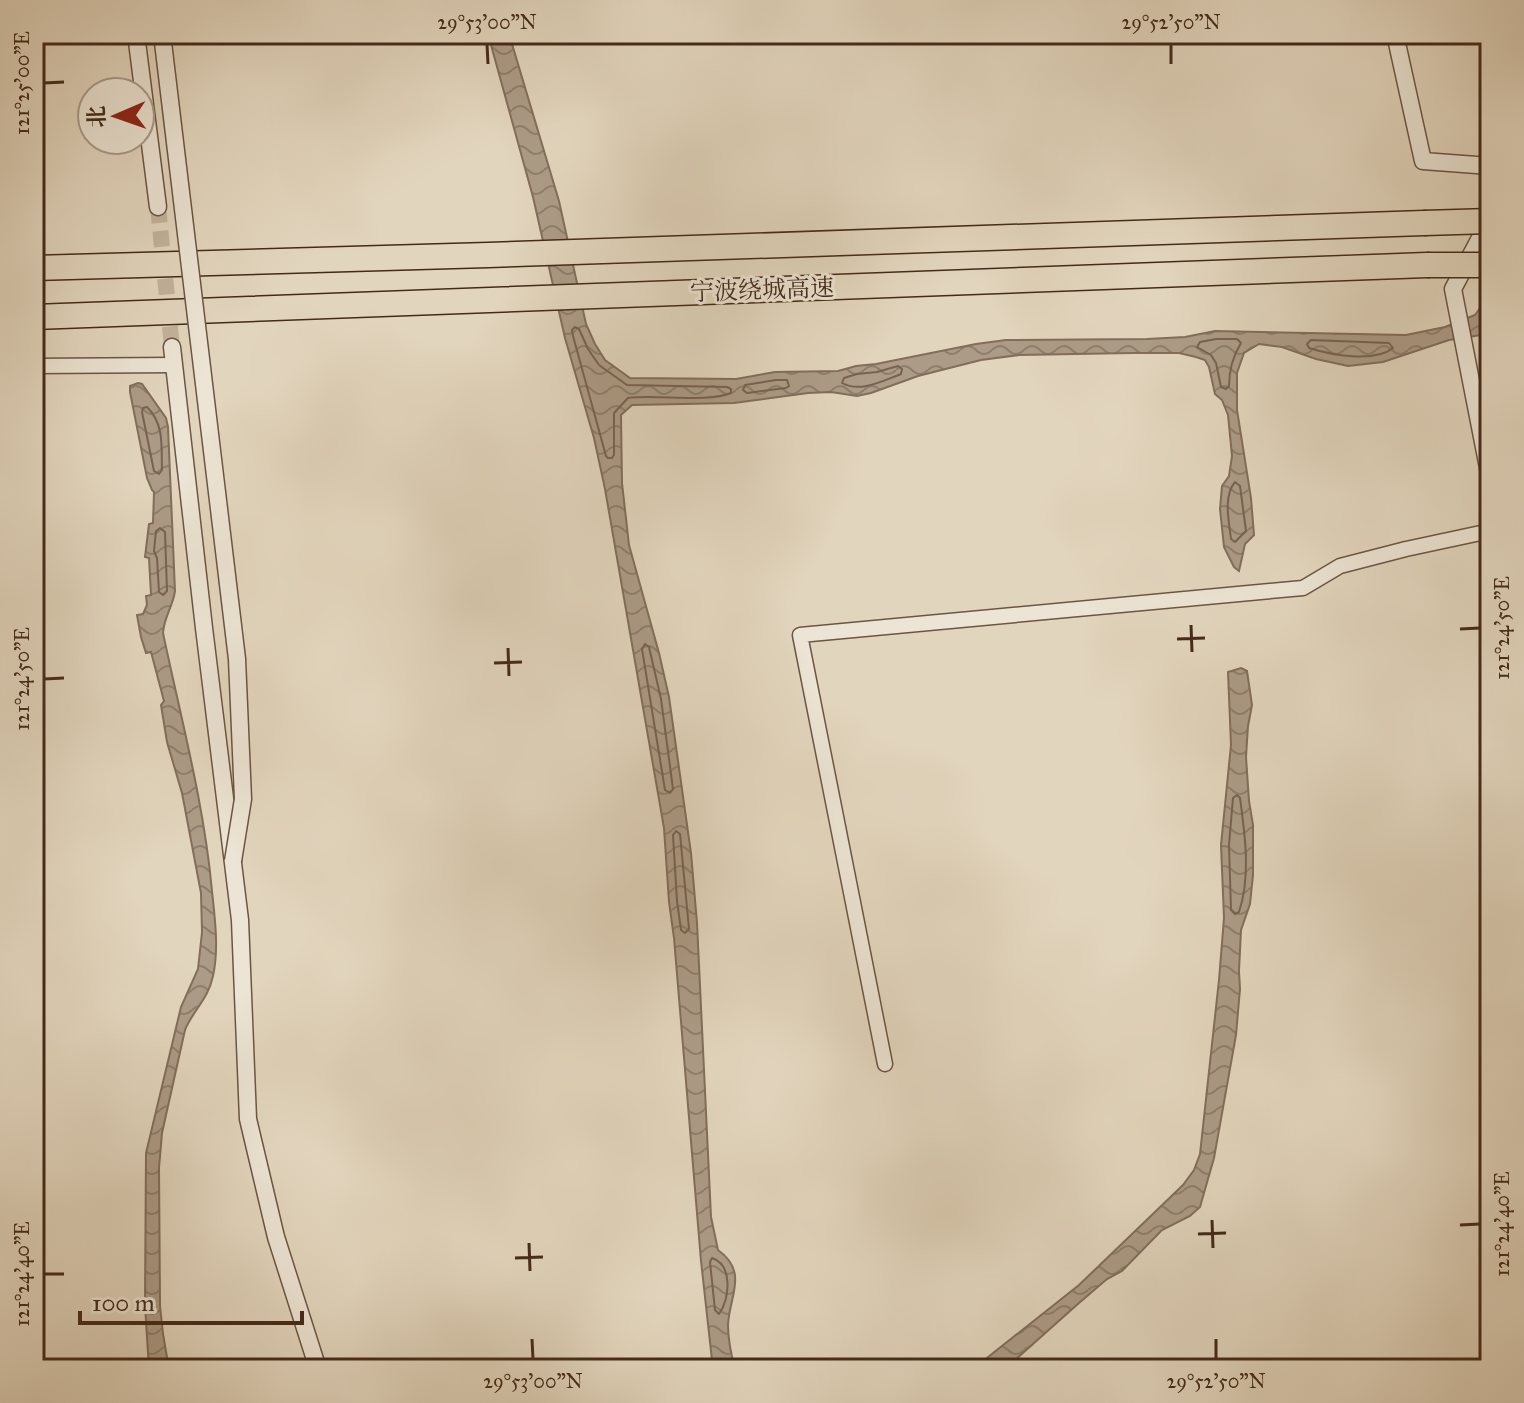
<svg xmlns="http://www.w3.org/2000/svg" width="1524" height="1403" font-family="'IM FELL Great Primer','Noto Serif SC',serif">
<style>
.water{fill:url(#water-waves);stroke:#826e5b;stroke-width:2}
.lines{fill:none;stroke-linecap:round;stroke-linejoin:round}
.shore{stroke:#786250;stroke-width:2}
.tertiary-tunnel{stroke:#c2b39c;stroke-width:16;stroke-dasharray:16 8;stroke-linecap:butt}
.minor-casing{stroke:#6c5543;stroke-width:17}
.tertiary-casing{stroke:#6c5543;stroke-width:19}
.motorway-casing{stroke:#442a1a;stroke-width:27}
.minor{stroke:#ece4d4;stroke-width:14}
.tertiary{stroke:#ece4d4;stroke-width:16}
.motorway{stroke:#e2d5bd;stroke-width:24}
.tertiary-bridge-casing{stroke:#6c5543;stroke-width:19;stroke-linecap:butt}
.motorway-bridge-casing{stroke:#442a1a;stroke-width:27;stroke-linecap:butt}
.tertiary-bridge{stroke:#ece4d4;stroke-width:16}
.motorway-bridge{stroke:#e2d5bd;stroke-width:24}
.ticks{fill:none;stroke:#442a1a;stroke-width:3}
.labels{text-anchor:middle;stroke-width:6;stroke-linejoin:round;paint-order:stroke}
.street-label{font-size:24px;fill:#442a1a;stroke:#ece4d4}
.neatline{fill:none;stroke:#442a1a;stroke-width:3}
.ticks-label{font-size:20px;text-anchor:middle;fill:#442a1a}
</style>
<defs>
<pattern id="water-waves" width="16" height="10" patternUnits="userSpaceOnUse" patternTransform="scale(2)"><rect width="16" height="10" fill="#ac9b86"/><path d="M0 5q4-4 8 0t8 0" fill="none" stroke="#8e7f6d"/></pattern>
</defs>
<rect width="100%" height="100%" fill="#e2d5bd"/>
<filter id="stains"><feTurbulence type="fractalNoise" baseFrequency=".0025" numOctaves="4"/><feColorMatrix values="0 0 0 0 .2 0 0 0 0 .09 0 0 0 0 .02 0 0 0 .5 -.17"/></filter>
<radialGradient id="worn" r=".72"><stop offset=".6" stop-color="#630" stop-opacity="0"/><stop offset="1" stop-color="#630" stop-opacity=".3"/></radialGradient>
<g class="water">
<path d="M488 34H509L559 201 586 324 595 344 605 360 630 378 736 379 775 372 838 371 856 366 876 364 976 344 1006 340 1147 339 1185 337 1215 331 1406 335 1445 327 1475 315 1486 300 1488 291H1490V337L1481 335 1449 340 1383 362 1348 366 1316 359 1282 347 1259 344 1244 353 1237 373V410L1251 498 1254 535 1245 544 1239 571 1234 567 1224 547 1220 509 1222 486 1229 476 1232 456 1228 415 1222 400 1215 394 1209 367 1205 360 1196 357 1179 353H1133L1019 355 981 360 918 376 871 393 857 396 831 392 808 393 734 403 632 405 621 415 622 483 629 545 659 653 669 697 691 853 697 923 711 1217 718 1250C749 1272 729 1297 728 1325 728 1341 731 1354 735 1369H713L701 1261 674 938 669 902 664 828 605 489 594 438 565 338 533 197Z"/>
<path d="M138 383 142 384 166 418 168 427 175 591C173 606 164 617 163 633 181 719 204 803 212 891 215 919 219 949 213 976 208 1000 193 1010 185 1030L162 1133 159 1168 160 1306 163 1334 169 1369H149L145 1305 146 1153 181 1007 198 969 202 932 201 893 182 793 167 742 161 705 164 701 151 652 146 653 141 637 137 615 143 614 147 605 146 596 151 595 149 558 145 557 149 524 153 523 154 492 152 490 147 478 130 392V386Z"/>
<path d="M1241 668 1247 671 1252 705 1248 726 1246 757 1249 801 1253 825V875L1250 904 1241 930 1239 971 1240 989 1236 1035 1214 1158 1200 1207 1190 1216 1162 1230 1122 1271 1107 1279 1079 1303 1005 1369H973L1079 1285 1183 1185 1194 1170 1200 1154 1219 980 1224 918 1221 845 1231 745 1228 672Z"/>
</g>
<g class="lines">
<g class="shore">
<path d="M575 327 579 329 588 349 599 365 627 385 727 387 731 389V393C708 403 655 394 628 398L614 413V455L612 458H608L606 456 573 336 572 330Z"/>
<path d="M1216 339H1237L1241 343C1233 356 1229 370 1229 386L1226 389 1221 387 1216 363 1211 355 1197 347 1200 342Z"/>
<path d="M1311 340 1389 343 1393 348C1374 363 1331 355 1309 348L1307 344Z"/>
<path d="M898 366 902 369 901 374C882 381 860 393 842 383L844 378 857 374 877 372Z"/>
<path d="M776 380H787L789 386 786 388 747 393 743 390 745 385Z"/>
<path d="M147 407C165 425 161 447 162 470L159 474 154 471 142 412 143 408Z"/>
<path d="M1235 482 1240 486 1246 531 1235 542 1231 539C1229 522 1223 496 1235 482Z"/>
<path d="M160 528 165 532 167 591 163 595 159 592 157 558 154 551 156 531Z"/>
<path d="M645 644 649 647 661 699 673 789 670 793 665 790 642 649Z"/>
<path d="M1237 795 1240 798C1245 835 1251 876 1239 912L1235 914 1231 910 1229 845 1233 798Z"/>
<path d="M676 831 680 834 689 929 685 933 681 930 677 901 673 835Z"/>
<path d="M712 1258C733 1265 730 1299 719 1314L715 1310 710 1262Z"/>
</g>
<path class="tertiary-tunnel" d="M158 207 172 347"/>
<g class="minor-casing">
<g id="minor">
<path d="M34 366 174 365"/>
<path d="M885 1064 800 635 1303 588 1340 566 1406 549 1490 531"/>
</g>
</g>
<g class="tertiary-casing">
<g id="tertiary">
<path d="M136 34 158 207"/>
<path d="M1395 34 1423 161 1490 166"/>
<path d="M1490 219 1453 289 1490 478"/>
<path d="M172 347 204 628 240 920 248 1119 276 1237 318 1369"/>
</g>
</g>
<g class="motorway-casing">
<g id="motorway">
<path d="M34 268 488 255 1424 223"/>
<path d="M34 317 1427 265"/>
</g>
</g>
<use href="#minor" class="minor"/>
<use href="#tertiary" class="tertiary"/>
<use href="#motorway" class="motorway"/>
<g class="tertiary-bridge-casing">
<path id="tertiary-bridge" d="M162 34 237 659 243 799 233 861"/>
</g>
<g class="motorway-bridge-casing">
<g id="motorway-bridge">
<path d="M1424 223 1490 221"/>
<path d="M1427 265H1490"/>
</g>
</g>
<use href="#tertiary-bridge" class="tertiary-bridge"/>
<use href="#motorway-bridge" class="motorway-bridge"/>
</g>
<path class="ticks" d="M487 44 488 64M1171 44V64M44 83 64 82M1191 625 1192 652M1460 629 1480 628M1177 639 1205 638M508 648 509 676M494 663 522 662M44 679 64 678M1212 1220 1213 1248M1460 1225 1480 1224M1198 1234 1226 1233M529 1243 530 1271M515 1258 543 1257M44 1274H64M532 1339 533 1359M1216 1339V1359"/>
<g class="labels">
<g class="street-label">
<text transform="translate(762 290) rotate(-2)" y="8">宁波绕城高速</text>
</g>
</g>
<rect width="1524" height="1403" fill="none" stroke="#e2d5bd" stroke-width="88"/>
<g transform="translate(116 116) rotate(268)"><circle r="38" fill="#ece4d4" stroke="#a99a8a" stroke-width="2"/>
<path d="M0-6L14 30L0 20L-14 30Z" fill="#8f2418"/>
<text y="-12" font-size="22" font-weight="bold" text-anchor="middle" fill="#442a1a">北</text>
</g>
<path d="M80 1311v12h222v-12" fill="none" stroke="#442a1a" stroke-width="4"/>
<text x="92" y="1311" font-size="24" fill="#442a1a" stroke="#ece4d4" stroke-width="6" paint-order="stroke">100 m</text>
<rect x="44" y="44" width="1436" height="1315" class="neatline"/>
<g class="ticks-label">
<text x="487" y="29">29°53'00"N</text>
<text x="1171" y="29">29°52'50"N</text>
<text transform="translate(22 83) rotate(-90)" y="7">121°25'00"E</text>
<text transform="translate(1502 628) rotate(-90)" y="7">121°24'50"E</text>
<text transform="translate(22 679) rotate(-90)" y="7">121°24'50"E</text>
<text transform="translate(1502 1224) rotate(-90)" y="7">121°24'40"E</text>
<text transform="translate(22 1274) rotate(-90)" y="7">121°24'40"E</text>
<text x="533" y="1388">29°53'00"N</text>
<text x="1216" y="1388">29°52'50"N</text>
</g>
<rect width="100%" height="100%" filter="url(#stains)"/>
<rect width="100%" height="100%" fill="url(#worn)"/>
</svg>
